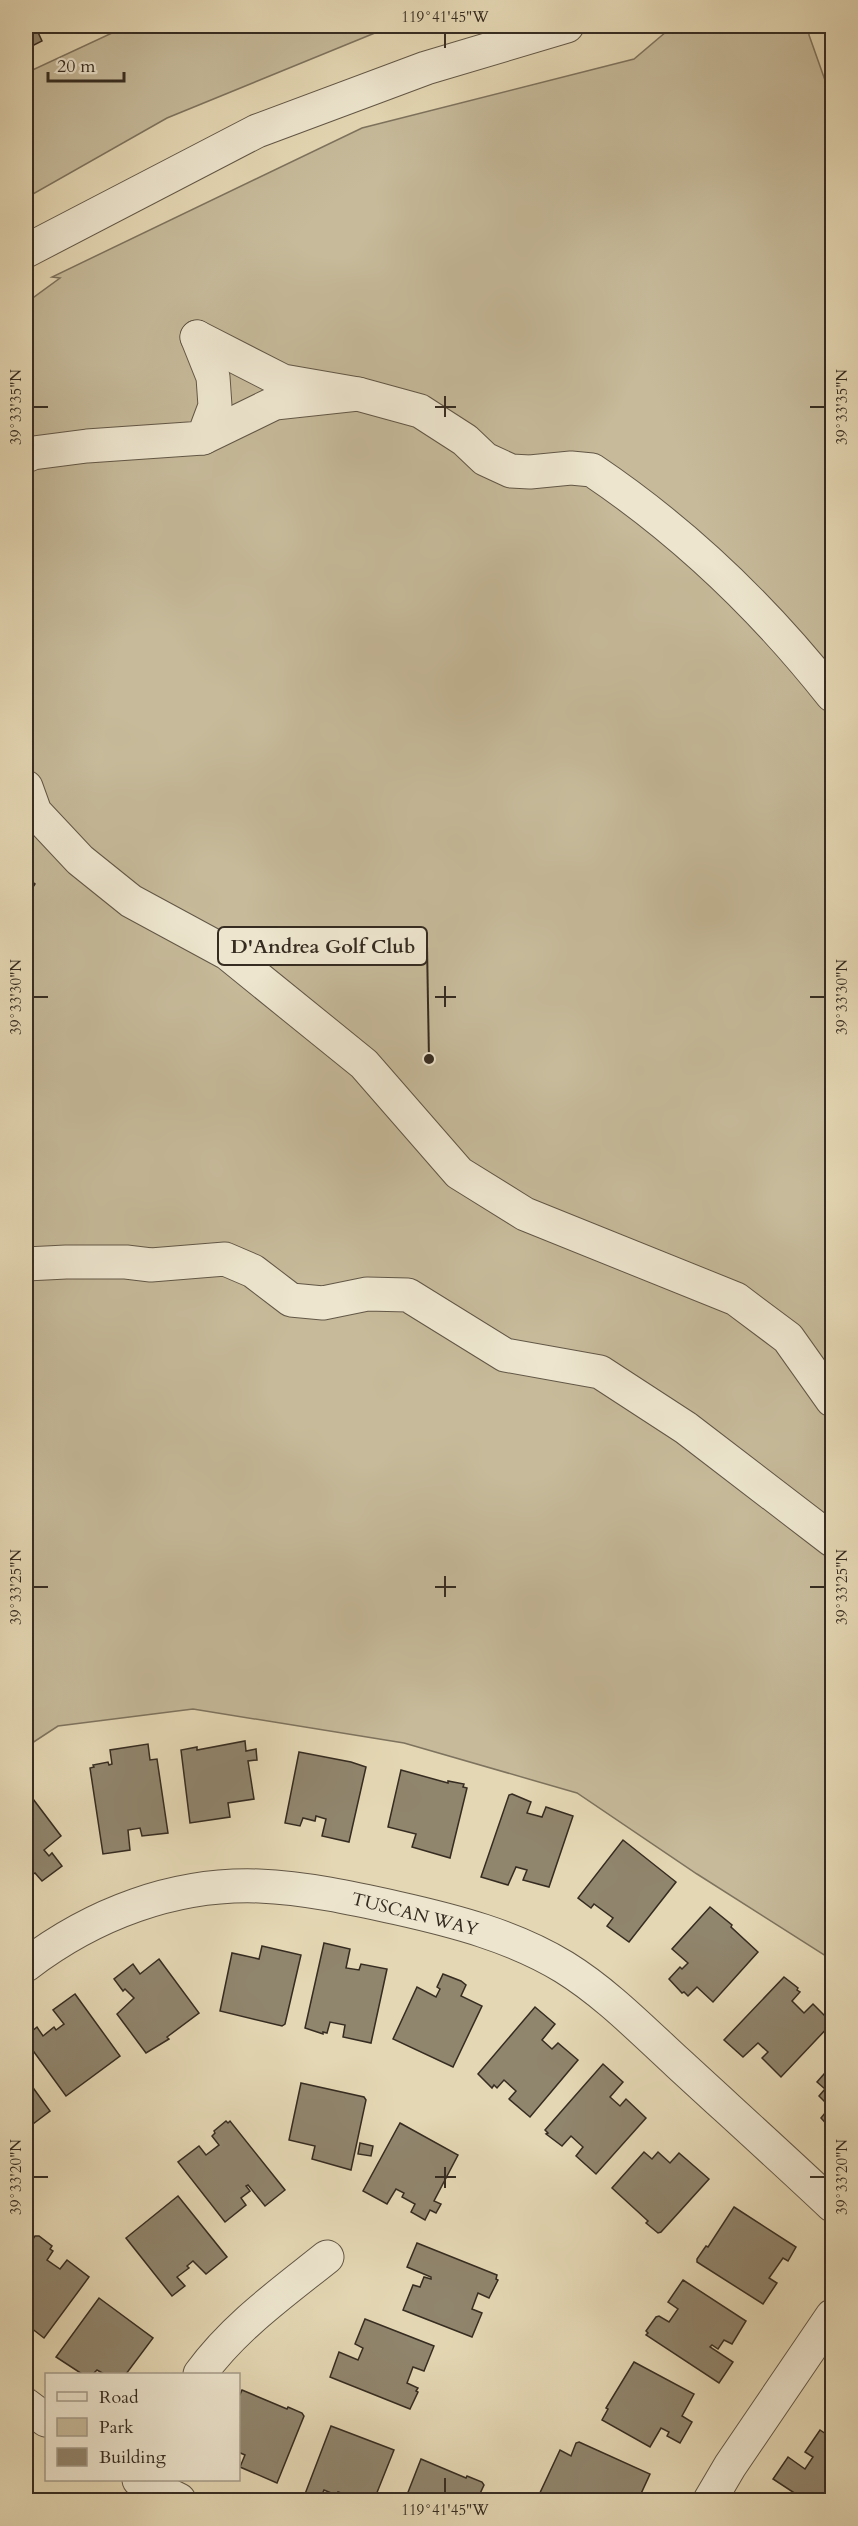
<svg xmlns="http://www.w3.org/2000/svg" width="858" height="2526" font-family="Cardo,serif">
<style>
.green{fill:#c6ba9a;stroke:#7e735e;stroke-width:1.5}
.building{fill:#90856d;stroke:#362c21;stroke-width:1.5}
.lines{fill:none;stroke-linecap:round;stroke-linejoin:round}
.minor-casing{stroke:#625746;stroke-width:35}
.minor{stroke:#ede5ce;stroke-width:33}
.ticks{fill:none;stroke:#362c21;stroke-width:2}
.labels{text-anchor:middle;stroke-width:4.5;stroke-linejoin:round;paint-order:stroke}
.street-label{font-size:18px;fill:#362c21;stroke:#ede5ce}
.leader{fill:none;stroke:#362c21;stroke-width:2}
.callout-dot{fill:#362c21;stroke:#ede5ce;stroke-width:2}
.callout{fill:#ede5ce;stroke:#362c21;stroke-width:2}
.callout-label{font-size:20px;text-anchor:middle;font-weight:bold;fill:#362c21}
.neatline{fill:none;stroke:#362c21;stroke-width:2}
.ticks-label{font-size:15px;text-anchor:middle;fill:#362c21}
</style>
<rect width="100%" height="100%" fill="#e4d7b3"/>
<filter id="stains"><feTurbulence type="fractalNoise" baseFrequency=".00333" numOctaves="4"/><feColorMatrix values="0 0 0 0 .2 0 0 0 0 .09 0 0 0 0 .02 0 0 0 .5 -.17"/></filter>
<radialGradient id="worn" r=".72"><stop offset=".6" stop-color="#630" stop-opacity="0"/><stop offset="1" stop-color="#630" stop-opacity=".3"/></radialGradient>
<g class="green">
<path d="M127 26H392L167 118 26 198V73Z"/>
<path d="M673 26H809V35L832 100V1960L697 1874 577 1793 404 1743 193 1709 58 1726 26 1747V303L60 278 52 277 362 128 634 59Z"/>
</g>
<g class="building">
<path d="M26 26H35L42 41 26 49Z"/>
<path d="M26 877 35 884 26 898Z"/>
<path d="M245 1741 246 1751 256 1749 257 1760 248 1761 254 1799 228 1803 230 1817 190 1823 181 1750 197 1747V1750Z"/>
<path d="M148 1744 150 1760 157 1759 168 1833 142 1836 140 1828 128 1830 130 1850 103 1854 90 1768 94 1767 93 1765 108 1762 109 1765 112 1764 110 1750Z"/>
<path d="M299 1752 351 1762 366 1767 349 1842 322 1836 326 1819 316 1816 315 1821 303 1818 300 1826 285 1823Z"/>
<path d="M401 1770 448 1783V1781L464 1784 463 1787 467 1788 450 1858 412 1847 416 1834 388 1827Z"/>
<path d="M27 1791 61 1836 44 1850 49 1856 52 1853 62 1866 42 1881 35 1873 26 1879V1792Z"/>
<path d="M512 1794 531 1802 527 1813 542 1817 546 1807 573 1816 549 1887 523 1880 527 1870 516 1867 508 1885 481 1877 509 1795Z"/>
<path d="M623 1840 676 1882 629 1942 607 1926 613 1918 594 1904 591 1908 578 1898Z"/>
<path d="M710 1907 732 1925 731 1927 758 1952 713 2002 697 1987 688 1996 684 1992 682 1993 669 1979 680 1967 682 1969 688 1963 672 1949Z"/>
<path d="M324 1943 350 1949 346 1968 359 1970 361 1964 387 1969 371 2043 343 2037 345 2025 330 2022 327 2033 323 2032V2034L305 2028Z"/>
<path d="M262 1946 301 1955 285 2024 282 2026 220 2011 232 1953 259 1959Z"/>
<path d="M159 1959 199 2013 167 2037 169 2039 146 2053 117 2014 134 1998 125 1989 123 1991 114 1979 133 1964 140 1974Z"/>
<path d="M443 1974 461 1981 466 1985 461 1996 482 2006 453 2067 393 2039 417 1987 436 1997 440 1989 437 1987Z"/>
<path d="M784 1977 798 1988 797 1990 800 1992 792 2001 804 2013 813 2004 832 2023 781 2077 762 2058 768 2052 758 2043 743 2057 724 2040Z"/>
<path d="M75 1994 120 2056 66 2096 26 2041V2036L37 2027 43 2036 54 2027 56 2030 64 2024 53 2010Z"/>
<path d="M535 2007 555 2024 542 2040 552 2049 558 2043 578 2060 530 2117 509 2099 516 2091 504 2080 497 2088 494 2085 492 2088 478 2074Z"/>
<path d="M603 2064 623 2082 610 2097 620 2106 626 2099 646 2118 596 2174 576 2156 583 2147 571 2136 562 2146 546 2134 548 2133 545 2130Z"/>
<path d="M832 2065V2130L821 2118 830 2107 819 2096 825 2089 817 2082Z"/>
<path d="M26 2078 50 2111 29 2127 26 2122Z"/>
<path d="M301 2083 364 2097 366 2100 351 2170 312 2159 315 2146 289 2140Z"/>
<path d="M226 2121 228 2123 230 2121 285 2190 265 2206 248 2185 246 2186 250 2191 241 2198 246 2205 225 2222 178 2162 199 2146 206 2155 219 2145 212 2136 215 2133 214 2131Z"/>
<path d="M400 2123 458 2155 434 2201 441 2204 436 2213 430 2210 425 2220 411 2212 415 2204 402 2197 404 2193 396 2189 387 2204 363 2191Z"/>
<path d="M360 2143 373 2146 371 2156 358 2154Z"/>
<path d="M644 2152 652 2159 658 2152 670 2163 679 2153 709 2179 661 2232 658 2233 646 2223 648 2221 612 2188Z"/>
<path d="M178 2196 227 2257 206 2274 193 2261 187 2266 189 2268 177 2277 185 2286 172 2296 126 2238Z"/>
<path d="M734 2207 796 2247 788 2261 783 2258 769 2278 777 2283 763 2304 697 2262V2259L706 2246 708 2247Z"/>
<path d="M35 2236H39L52 2246 50 2249 53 2251 47 2260 60 2269 67 2260 89 2277 44 2338 26 2324V2249Z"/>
<path d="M417 2243 497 2275 496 2279 498 2280 489 2298 478 2293 472 2309 482 2313 472 2337 403 2310 413 2285 420 2287 424 2277 431 2279V2277L407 2267Z"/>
<path d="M683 2280 746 2321 732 2344 724 2340 718 2349 712 2345 710 2347 733 2362 719 2383 646 2335 648 2333 646 2331 656 2317 659 2316 669 2322 678 2309 668 2302Z"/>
<path d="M99 2298 153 2338 126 2374H104L97 2370 93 2374H82L56 2357Z"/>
<path d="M365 2319 434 2346 424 2371 413 2367 407 2383 418 2388 416 2391 418 2392 410 2409 330 2377 339 2352 358 2360 363 2348 355 2344Z"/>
<path d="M634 2362 694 2394 682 2416 692 2422 680 2443 667 2436 669 2432 661 2428 650 2447 602 2420 608 2409 606 2408Z"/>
<path d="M242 2390 287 2409 288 2407 302 2413 304 2416 277 2483 240 2467 245 2455 238 2452V2399Z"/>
<path d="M331 2426 394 2450 374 2500H345L347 2495 338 2492 336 2495 324 2490 320 2499 305 2494Z"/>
<path d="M820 2430 832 2438V2500H805L773 2479 788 2457 805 2469 813 2457 805 2452Z"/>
<path d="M579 2442 650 2474 639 2498 630 2495 628 2500H550L539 2495 560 2450 571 2456 576 2443Z"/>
<path d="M421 2459 466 2478 467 2476 482 2482 484 2485 477 2500H405Z"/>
</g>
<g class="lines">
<g class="minor-casing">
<g id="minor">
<path d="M26 251 257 131 426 68 567 26"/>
<path d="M197 337 283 381 358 394 275 403 203 438"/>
<path d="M358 394 420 411 465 440 485 459 511 471 530 472 571 468 592 470C684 532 764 609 832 695"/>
<path d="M26 456 33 453 87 446 203 438 215 406 213 377 197 337"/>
<path d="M26 787 35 812 80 860 131 901 227 953 364 1064 459 1173 525 1214 736 1299 788 1338 832 1400"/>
<path d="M26 1264 66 1262H126L151 1265 225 1259 253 1271 291 1300 323 1303 367 1294 408 1295 505 1355 600 1372 686 1428 832 1540"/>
<path d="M26 1965C93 1914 174 1883 259 1886 306 1888 352 1898 397 1908 455 1921 513 1936 564 1967 606 1993 641 2029 678 2063 729 2110 781 2157 832 2205"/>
<path d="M200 2374C234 2327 282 2293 327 2257"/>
<path d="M26 2405 46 2420"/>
<path d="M139 2480 179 2500"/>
<path d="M710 2500 730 2466 832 2316"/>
</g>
</g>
<use href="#minor" class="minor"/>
</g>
<path class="ticks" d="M445 33V48M445 396V417M33 407H48M435 407H456M810 407H825M445 986V1007M33 997H48M435 997H456M810 997H825M445 1576V1597M33 1587H48M435 1587H456M810 1587H825M445 2167V2188M33 2177H48M435 2177H456M810 2177H825M445 2478V2493"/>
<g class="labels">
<g class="street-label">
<text transform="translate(415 1914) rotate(14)" y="6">TUSCAN WAY</text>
</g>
</g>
<path class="leader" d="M429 1059L427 946"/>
<circle class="callout-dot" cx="429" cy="1059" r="6"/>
<rect class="callout" x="218" y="927" width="209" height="38" rx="6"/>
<g class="callout-label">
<text x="323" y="953">D'Andrea Golf Club</text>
</g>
<rect width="858" height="2526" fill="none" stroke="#e4d7b3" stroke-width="66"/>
<rect x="45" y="2373" width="195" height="108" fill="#ede5ce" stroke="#a49b89" stroke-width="1.5"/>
<rect x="57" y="2392" width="30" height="9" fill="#ede5ce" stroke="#a49b89" stroke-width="1.5"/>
<text x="99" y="2403" font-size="18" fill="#362c21">Road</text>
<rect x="57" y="2418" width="30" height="18" fill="#c6ba9a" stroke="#a49b89" stroke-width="1.5"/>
<text x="99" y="2433" font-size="18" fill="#362c21">Park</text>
<rect x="57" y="2448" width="30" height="18" fill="#90856d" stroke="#a49b89" stroke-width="1.5"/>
<text x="99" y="2463" font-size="18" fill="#362c21">Building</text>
<path d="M48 72v9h76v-9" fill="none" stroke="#362c21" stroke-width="3"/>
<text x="57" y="72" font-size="18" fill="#362c21" stroke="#ede5ce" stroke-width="4.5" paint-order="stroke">20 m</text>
<rect x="33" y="33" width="792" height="2460" class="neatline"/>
<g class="ticks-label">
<text x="445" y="22">119°41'45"W</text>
<text transform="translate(16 407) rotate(-90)" y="5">39°33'35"N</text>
<text transform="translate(842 407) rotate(-90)" y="5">39°33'35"N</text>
<text transform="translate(16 997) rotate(-90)" y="5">39°33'30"N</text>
<text transform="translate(842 997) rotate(-90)" y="5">39°33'30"N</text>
<text transform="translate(16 1587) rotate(-90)" y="5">39°33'25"N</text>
<text transform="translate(842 1587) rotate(-90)" y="5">39°33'25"N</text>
<text transform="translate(16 2177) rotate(-90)" y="5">39°33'20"N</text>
<text transform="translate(842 2177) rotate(-90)" y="5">39°33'20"N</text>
<text x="445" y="2515">119°41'45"W</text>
</g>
<rect width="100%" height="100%" filter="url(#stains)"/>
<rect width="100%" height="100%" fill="url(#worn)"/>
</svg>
